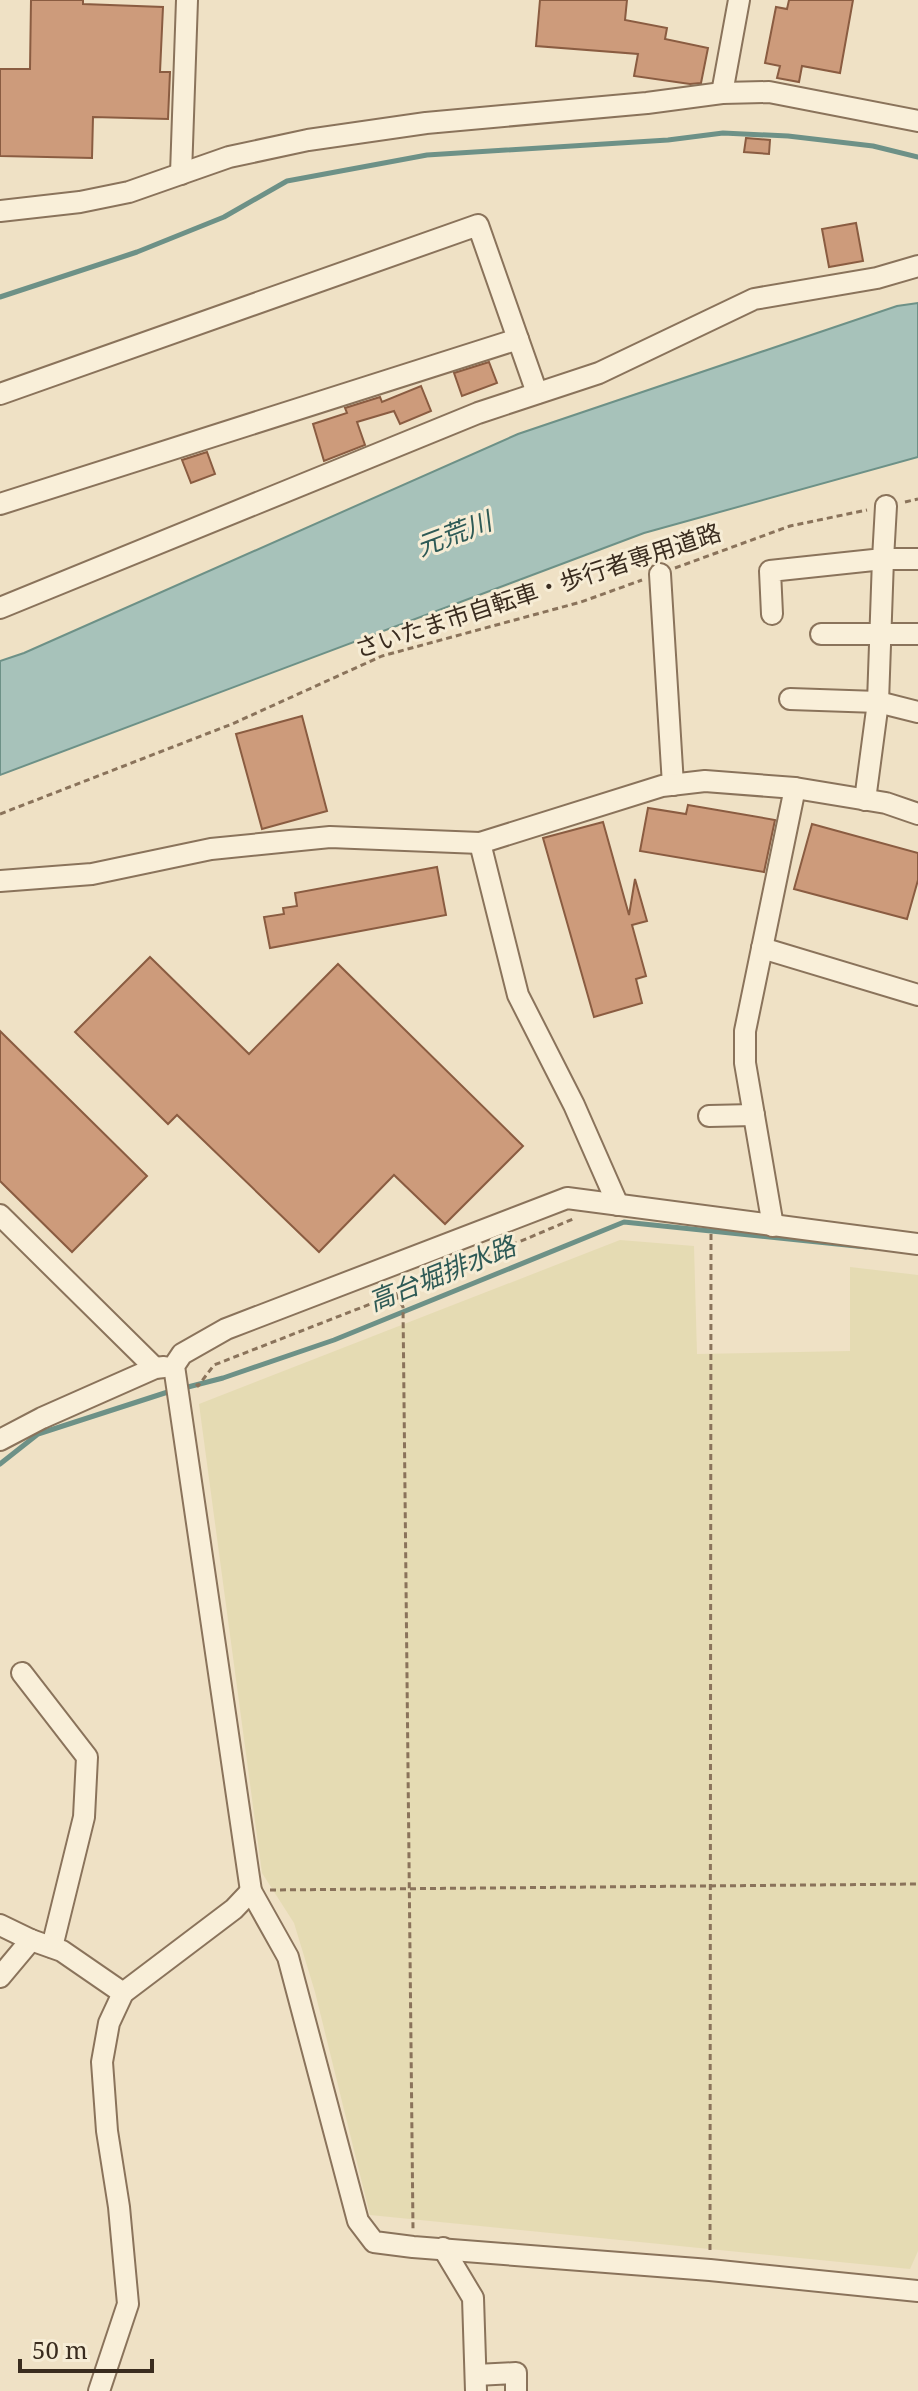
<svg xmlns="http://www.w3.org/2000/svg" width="918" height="2391" font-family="'Noto Serif','Noto Sans JP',serif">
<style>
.farmland{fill:#e5dbb3}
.water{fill:#a7c2ba;stroke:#6d9187;stroke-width:2}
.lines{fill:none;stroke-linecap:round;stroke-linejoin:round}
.stream{stroke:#6d9187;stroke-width:5}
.building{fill:#cd9b7b;stroke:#8a5c41;stroke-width:2}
.minor-casing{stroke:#8a735b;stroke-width:24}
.path{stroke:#8a735b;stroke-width:3;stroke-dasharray:6 4;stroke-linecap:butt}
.minor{stroke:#f9efd9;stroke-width:20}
.labels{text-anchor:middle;stroke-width:6;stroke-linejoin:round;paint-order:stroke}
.street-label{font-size:24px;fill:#3a2c1f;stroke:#f6ecd5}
.water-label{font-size:26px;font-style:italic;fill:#2e5a56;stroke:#f6ecd5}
</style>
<rect width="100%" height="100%" fill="#efe1c5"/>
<path class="farmland" d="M620 1240 694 1246 697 1354 850 1351V1267L918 1275V2251L910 2269 370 2215 315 1992 294 1923 262 1873 199 1404Z"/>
<path class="water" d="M918 303V457L644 533 0 775V661L24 653 518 434 897 306Z"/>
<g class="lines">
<g class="stream">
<path d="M0 297 137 252 224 217 287 181 427 155 668 140 723 133 788 136 873 146 918 157"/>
<path d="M184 1388 223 1378 334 1340 624 1222 866 1247"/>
<path d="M0 1464 38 1434 174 1390"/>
</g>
</g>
<g class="building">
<path d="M31 0H83V4L163 7 160 72H170L168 119 93 117 92 158 0 156V69H30Z"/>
<path d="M540 0H627L625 20 667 28 665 39 708 48 701 83 690 84 634 76 638 54 536 46Z"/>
<path d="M789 0H853L840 73 802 66 799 82 777 78 780 66 765 63 776 7 787 9Z"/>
<path d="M746 138 770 140 769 154 744 152Z"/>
<path d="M856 223 863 261 829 267 822 229Z"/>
<path d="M489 362 497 383 462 396 454 373Z"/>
<path d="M421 386 431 411 400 424 394 411 357 422 365 445 324 461 313 424 347 413 345 408 380 397 382 402Z"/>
<path d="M207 452 215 474 191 483 182 460Z"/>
<path d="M302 716 327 811 262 829 236 734Z"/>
<path d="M688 805 775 820 764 872 640 851 648 808 686 814Z"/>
<path d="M603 822 629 915 635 879 647 921 632 925 646 976 636 979 642 1003 594 1017 543 838Z"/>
<path d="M812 824 918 853V880L907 919 794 889Z"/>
<path d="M437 867 446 915 270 948 264 917 284 914 283 908 297 906 295 893Z"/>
<path d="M150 957 249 1054 338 964 523 1146 445 1224 394 1175 319 1252 177 1115 168 1124 75 1032Z"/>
<path d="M0 1031 147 1176 72 1252 0 1181Z"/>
</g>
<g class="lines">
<g class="minor-casing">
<g id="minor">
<path d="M722 93 739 0"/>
<path d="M181 174 187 0"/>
<path d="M0 211 80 202 129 192 229 157 308 140 426 123 647 103 722 93 769 92 918 121"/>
<path d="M0 394 478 225 518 339"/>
<path d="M0 504 518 339 537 393"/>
<path d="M660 574 673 785"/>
<path d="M0 608 478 413 599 373 754 299 877 278 918 266"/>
<path d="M772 614 770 571 883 559 886 506"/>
<path d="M821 634H917"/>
<path d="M790 699 878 702 918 712"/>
<path d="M865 800 878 702 883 559H918"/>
<path d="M480 843 518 995 574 1105 618 1205"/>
<path d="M0 881 92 874 211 849 330 837 480 843 662 786 705 781 795 788 886 803 918 814"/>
<path d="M762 948 918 995"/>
<path d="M709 1116 754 1115"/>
<path d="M0 1215 155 1368"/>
<path d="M773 1226 745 1063V1031L795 788"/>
<path d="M918 1244 567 1198 226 1329 182 1354 174 1366 251 1891 288 1957 358 2221 374 2242 413 2247 710 2270 918 2291"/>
<path d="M0 1440 42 1418 155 1368 164 1367"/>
<path d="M22 1673 87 1757 84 1817 52 1947"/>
<path d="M0 1925 31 1940 62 1951 123 1993"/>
<path d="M0 1977 31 1940"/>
<path d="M443 2248 473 2298 476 2391"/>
<path d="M476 2375 516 2373V2391"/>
<path d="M99 2391 128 2304 119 2207 107 2131 102 2062 109 2023 123 1993 234 1909 251 1891"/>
</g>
</g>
<g class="path">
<path d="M905 502 918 499"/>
<path d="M675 568 790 526 867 510"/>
<path d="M0 814 232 724 382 656 581 602 642 580"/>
<path d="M396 1294 403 1307 413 2229"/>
<path d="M196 1384 198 1386 214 1365 396 1294 573 1219"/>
<path d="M270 1890 918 1884"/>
<path d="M710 2250 711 1234"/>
</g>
<use href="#minor" class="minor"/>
</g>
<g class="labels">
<g class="street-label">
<text transform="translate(538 591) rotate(-18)" y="8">さいたま市自転車・歩行者専用道路</text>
</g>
<g class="water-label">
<text transform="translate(454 534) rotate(-21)" y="9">元荒川</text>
<text transform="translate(442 1274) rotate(-22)" y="9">高台堀排水路</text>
</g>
</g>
<path d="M20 2359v12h132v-12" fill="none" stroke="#3a2c1f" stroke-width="4"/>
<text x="32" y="2359" font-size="24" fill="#3a2c1f" stroke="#f6ecd5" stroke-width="6" paint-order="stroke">50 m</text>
</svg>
